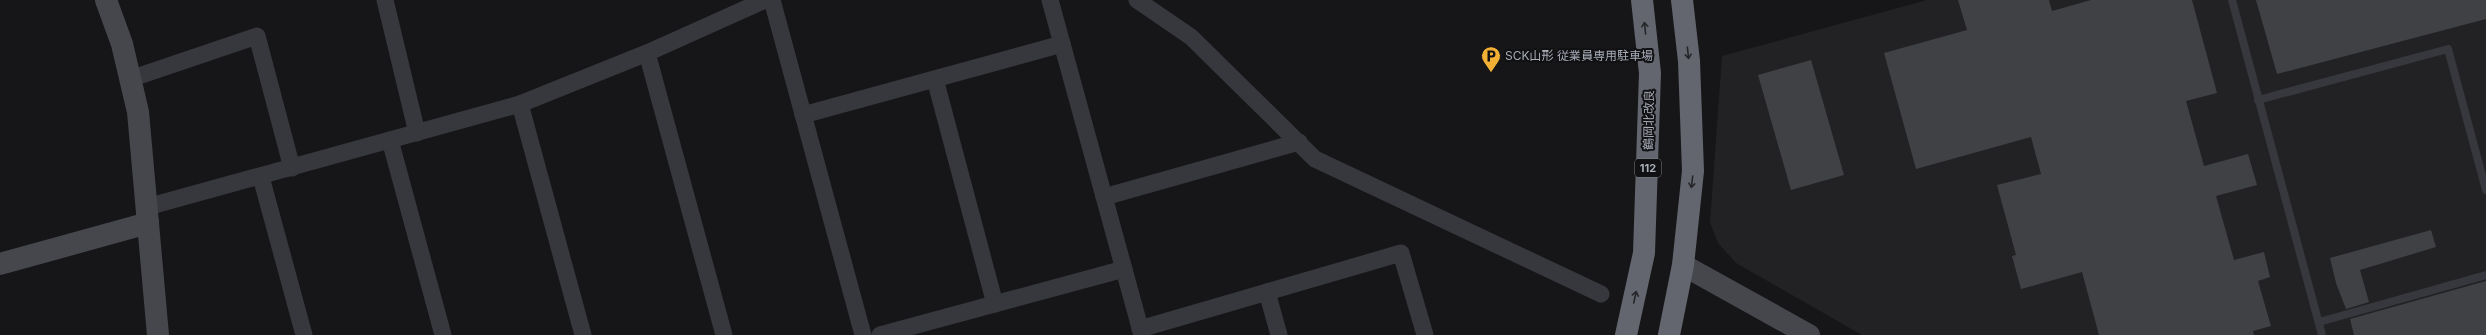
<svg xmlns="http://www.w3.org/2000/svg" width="2486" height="335" font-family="Inter,'Noto Sans JP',sans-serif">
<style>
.built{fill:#222225}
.building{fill:#404145}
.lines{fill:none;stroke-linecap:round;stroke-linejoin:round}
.lane{stroke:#37383d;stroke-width:8}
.street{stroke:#37383d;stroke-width:17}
.secondary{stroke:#45474d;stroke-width:22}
.highway{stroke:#63666e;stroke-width:22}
.oneway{stroke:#26262a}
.labels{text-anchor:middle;stroke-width:4;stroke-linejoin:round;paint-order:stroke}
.shield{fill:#111113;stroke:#7b7e86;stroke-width:1}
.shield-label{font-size:11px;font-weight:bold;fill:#a8adb8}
.poi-label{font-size:12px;fill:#a8adb8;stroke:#111113;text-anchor:start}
.street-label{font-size:12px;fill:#a8adb8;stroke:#111113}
</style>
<rect width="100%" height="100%" fill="#161618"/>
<path class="built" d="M1927 0H2486V335H1862L1736 263 1718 243 1710 223 1722 56Z"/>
<g class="building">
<path d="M1958 0H2049L2052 11 2091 0H2192L2217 93 2186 101 2204 166 2248 154 2257 185 2216 196 2234 260 2264 252 2270 277 2258 281 2271 326 2253 331 2254 335H2099L2082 272 2021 289 2012 256 2016 255 1997 185 2041 174 2031 137 1916 169 1884 53 1967 30Z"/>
<path d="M2256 0H2486V19L2277 74Z"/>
<path d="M1811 60 1844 175 1791 190 1758 75Z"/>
<path d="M2431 230 2436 247 2360 270 2369 302 2346 309 2336 283 2330 258Z"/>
<path d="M2486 281V335H2354L2350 319Z"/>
</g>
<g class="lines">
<g class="lane">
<path d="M2232 0 2322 335"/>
<path d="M2258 100 2448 49 2486 190"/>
<path d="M2319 322 2486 275"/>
</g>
<g class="street">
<path d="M385 0 417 133"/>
<path d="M772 0 863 335"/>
<path d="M1050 0 1142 335"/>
<path d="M1137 0 1191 37 1315 159 1601 294"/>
<path d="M647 53 724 335"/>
<path d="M130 79 257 36 292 168"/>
<path d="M935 79 995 304"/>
<path d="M520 104 583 335"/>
<path d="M803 115 1062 44"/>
<path d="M390 140 443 335"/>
<path d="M261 177 304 335"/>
<path d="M1104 197 1299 142"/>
<path d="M147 207 520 104 647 53 765 0"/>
<path d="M1267 292 1279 335"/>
<path d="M1140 329 1401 253 1425 335"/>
<path d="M880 335 1124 269"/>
</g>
<g class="secondary">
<path d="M106 0 122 44 138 112 158 335"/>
<path d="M0 264 148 223"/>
<path d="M1683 265 1809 335"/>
</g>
<g class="highway">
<path d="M1626 335 1644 253 1650 73 1642 0"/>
<path d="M1669 335 1683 265 1693 171 1689 61 1682 0"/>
</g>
</g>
<defs><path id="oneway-shaft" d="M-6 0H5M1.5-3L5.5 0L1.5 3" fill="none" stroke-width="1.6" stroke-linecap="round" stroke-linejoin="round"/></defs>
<g class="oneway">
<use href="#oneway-shaft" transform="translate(1645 28) rotate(-96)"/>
<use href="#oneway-shaft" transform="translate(1688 53) rotate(84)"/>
<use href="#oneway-shaft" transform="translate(1692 182) rotate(97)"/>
<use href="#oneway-shaft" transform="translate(1635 297) rotate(-78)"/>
</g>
<defs>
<g id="parking-pin" transform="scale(1)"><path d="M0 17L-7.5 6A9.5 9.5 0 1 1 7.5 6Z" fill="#f2b134" stroke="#111113"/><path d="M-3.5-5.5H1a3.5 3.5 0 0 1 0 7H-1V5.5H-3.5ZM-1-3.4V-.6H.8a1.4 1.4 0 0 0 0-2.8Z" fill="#111"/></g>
</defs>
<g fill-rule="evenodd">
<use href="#parking-pin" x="1491" y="56"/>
</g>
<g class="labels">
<rect class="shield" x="1635" y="159" width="26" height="18" rx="3"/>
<g class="shield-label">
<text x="1648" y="172">112</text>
</g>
<g class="poi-label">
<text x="1505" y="60">SCK山形 従業員専用駐車場</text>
</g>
<g class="street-label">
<text transform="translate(1649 120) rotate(-89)" y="4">鶴岡北改良</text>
</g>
</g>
</svg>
